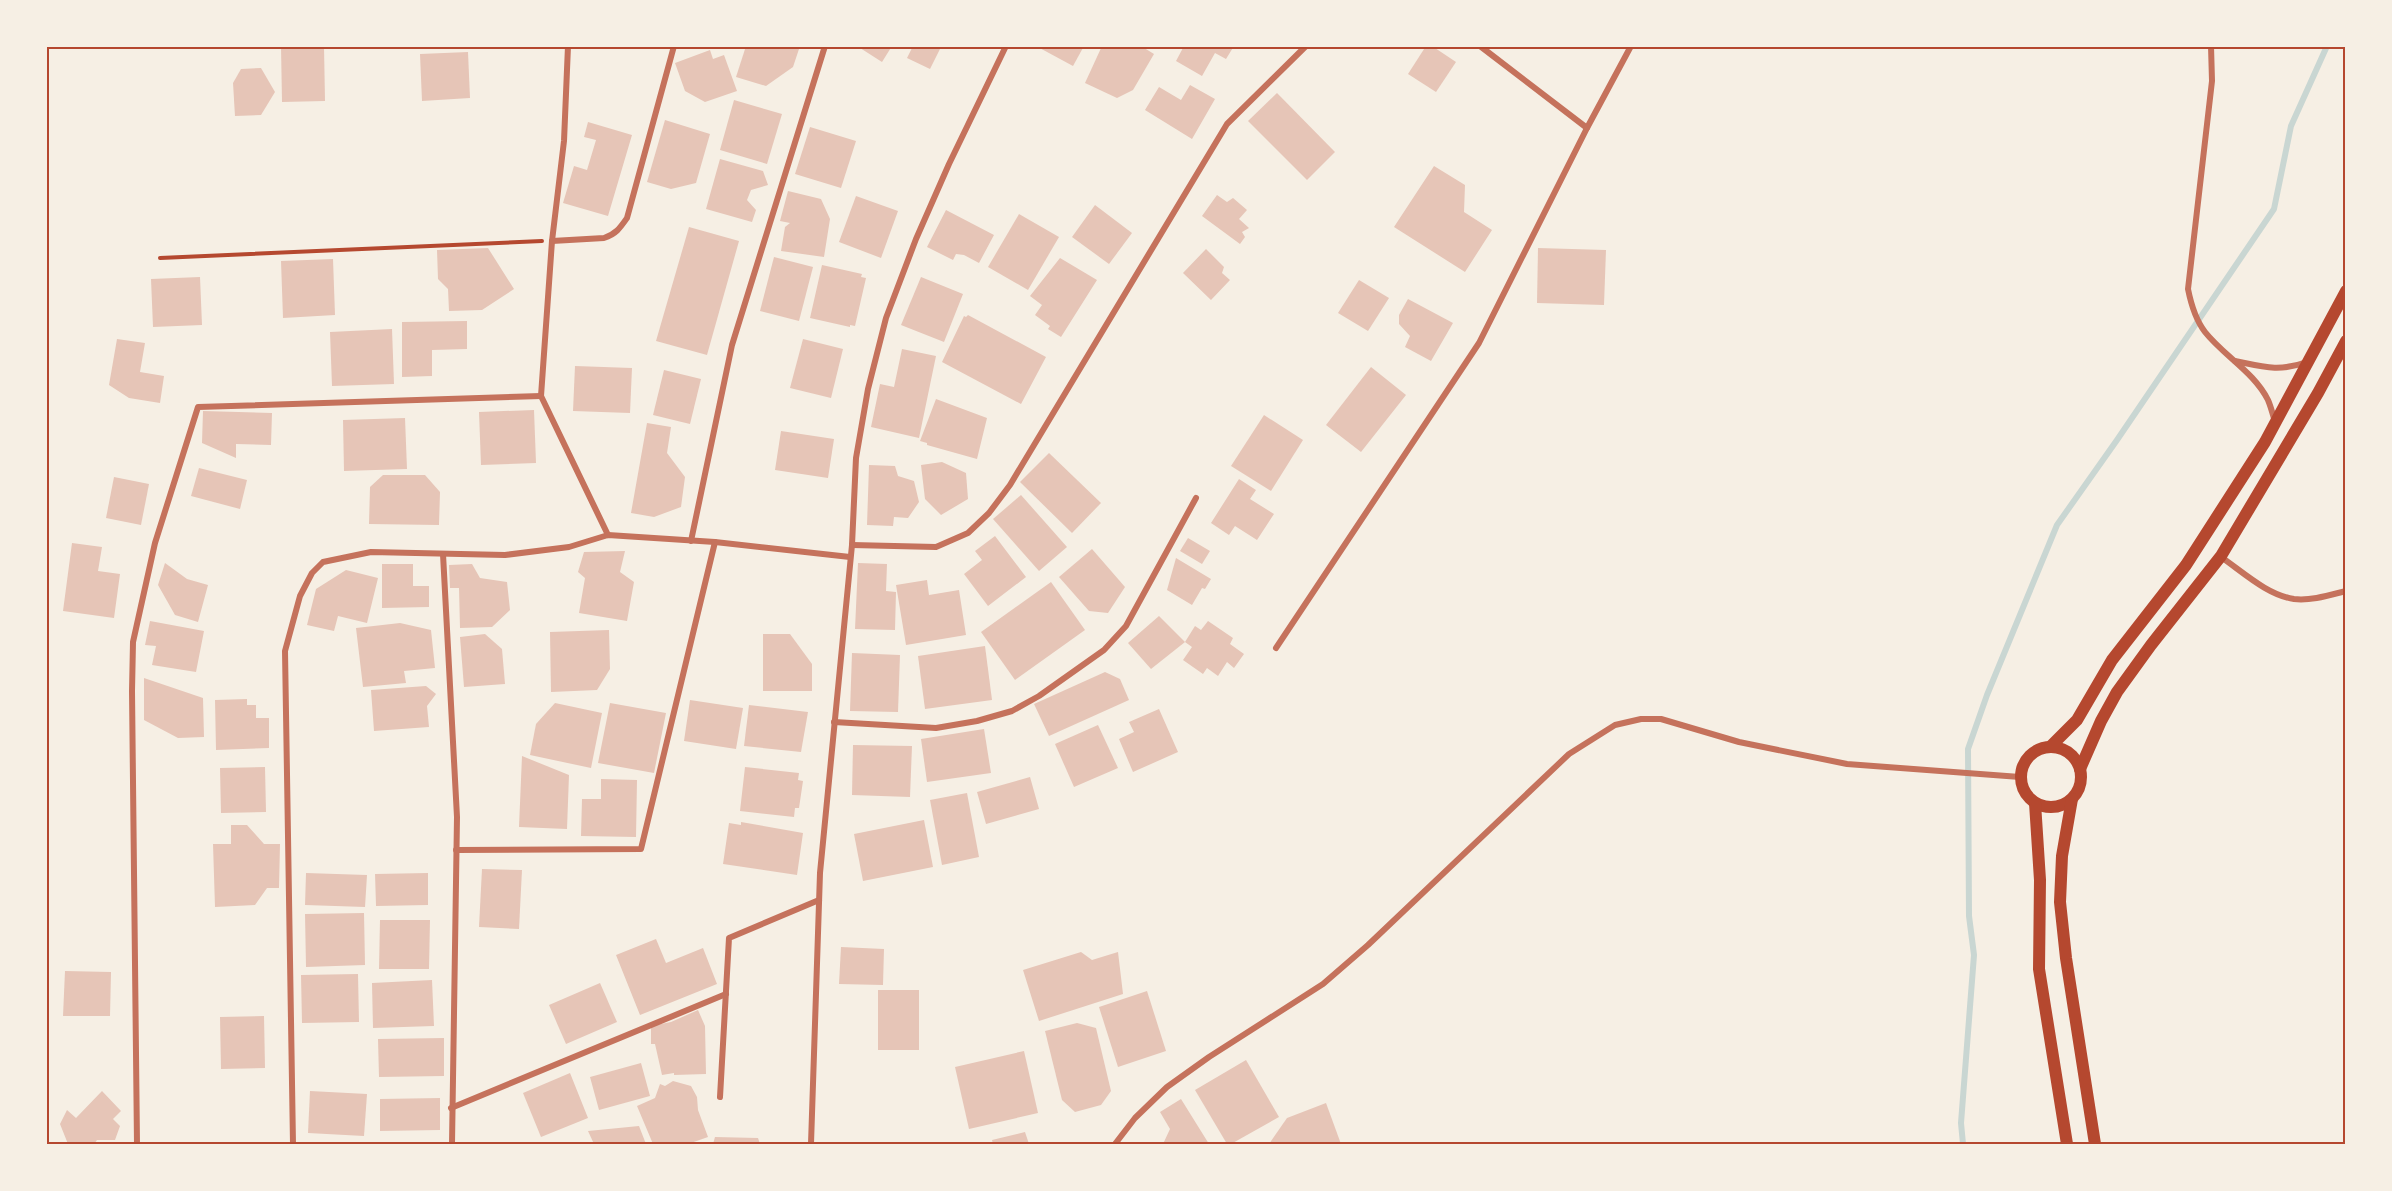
<svg xmlns="http://www.w3.org/2000/svg" width="2392" height="1191" font-family="'Source Serif 4',serif">
<style>
.lines{fill:none;stroke-linecap:round;stroke-linejoin:round}
.stream{stroke:#c9d6d2;stroke-width:6}
.building{fill:#e6c5b7}
.path{stroke:#b5482f;stroke-width:4}
.minor{stroke:#c5725c;stroke-width:6}
.secondary{stroke:#b5482f;stroke-width:12}
.neatline{fill:none;stroke:#b5482f;stroke-width:2}
</style>
<rect width="100%" height="100%" fill="#f6efe4"/>
<g class="lines">
<path class="stream" d="M1963 1144 1961 1123 1974 955 1969 916 1968 749 1987 695 2057 525 2117 440 2274 209 2291 126 2327 46"/>
</g>
<g class="building">
<path d="M281 46H324L325 101 282 102Z"/>
<path d="M746 46H800L793 67 766 86 736 77Z"/>
<path d="M857 46H892L882 62Z"/>
<path d="M913 46 941 47 930 69 907 58Z"/>
<path d="M1036 46H1084L1073 66Z"/>
<path d="M1102 46H1141L1154 54 1133 90 1117 98 1085 83Z"/>
<path d="M1184 46H1234L1226 59 1215 53 1202 76 1176 61Z"/>
<path d="M1426 46H1432L1456 62 1436 92 1408 74Z"/>
<path d="M710 50 713 59 724 55 737 91 705 102 685 91 675 63Z"/>
<path d="M468 52 470 98 422 101 420 54Z"/>
<path d="M261 68 275 92 261 115 235 116 233 83 241 69Z"/>
<path d="M1190 85 1215 99 1192 139 1145 110 1159 87 1181 100Z"/>
<path d="M1277 93 1335 152 1307 180 1248 121Z"/>
<path d="M734 100 782 114 767 164 720 150Z"/>
<path d="M665 120 710 134 696 183 671 189 647 182Z"/>
<path d="M588 122 632 135 608 216 563 203 574 166 587 170 596 140 584 137Z"/>
<path d="M810 127 856 141 841 188 795 174Z"/>
<path d="M720 159 763 171 768 185 751 190 747 200 756 210 752 222 706 209Z"/>
<path d="M1434 166 1465 185 1464 212 1492 230 1465 272 1394 227Z"/>
<path d="M788 191 821 199 830 219 824 257 781 251 785 227 790 223 780 221Z"/>
<path d="M1217 195 1227 202 1233 198 1247 210 1239 219 1249 228 1242 232 1245 237 1240 244 1202 216Z"/>
<path d="M856 196 898 211 881 258 839 242Z"/>
<path d="M1095 205 1132 233 1109 264 1072 237Z"/>
<path d="M946 210 994 235 979 263 964 255 956 254 953 260 927 247Z"/>
<path d="M1019 214 1059 237 1028 290 988 267Z"/>
<path d="M689 227 739 241 707 355 656 341Z"/>
<path d="M488 248 514 289 482 310 449 311 448 289 438 279 437 250Z"/>
<path d="M1538 248 1606 250 1604 305 1537 303Z"/>
<path d="M1206 249 1224 267 1222 273 1230 280 1211 300 1183 273Z"/>
<path d="M774 257 813 267 799 321 760 311Z"/>
<path d="M1060 258 1097 280 1061 337 1048 329 1050 326 1035 315 1042 305 1030 296Z"/>
<path d="M333 259 335 315 283 318 281 261Z"/>
<path d="M822 265 862 274 861 277 866 278 855 326 850 325V327L810 318Z"/>
<path d="M200 277 202 325 153 327 151 279Z"/>
<path d="M921 277 963 294 944 342 901 325Z"/>
<path d="M1359 280 1389 298 1368 331 1338 313Z"/>
<path d="M1408 299 1453 323 1431 361 1405 347 1410 336 1399 324V315Z"/>
<path d="M968 315 1046 357 1021 404 942 362 964 316 966 317Z"/>
<path d="M467 321V349L432 350V376L402 377V322Z"/>
<path d="M392 329 394 384 332 386 330 332Z"/>
<path d="M117 339 145 343 140 372 164 376 160 403 129 398 109 385Z"/>
<path d="M803 339 843 349 831 398 790 388Z"/>
<path d="M902 349 936 356 919 438 871 427 880 384 894 387Z"/>
<path d="M575 366 632 368 630 413 573 411Z"/>
<path d="M1371 367 1406 395 1361 452 1326 425Z"/>
<path d="M664 370 701 379 690 424 653 415Z"/>
<path d="M936 399 987 418 977 459 927 445V443L920 441Z"/>
<path d="M534 410 536 463 481 465 479 412Z"/>
<path d="M203 411 272 413 271 445 236 444V458L202 443Z"/>
<path d="M1264 415 1303 440 1271 491 1231 466Z"/>
<path d="M405 418 407 469 344 471 343 420Z"/>
<path d="M647 423 671 427 667 453 685 477 681 507 654 517 631 513Z"/>
<path d="M781 431 834 439 828 478 775 470Z"/>
<path d="M1049 453 1101 503 1072 533 1020 482Z"/>
<path d="M942 462 966 473 968 499 941 515 925 499 921 465Z"/>
<path d="M869 465 895 466 898 476 914 481 919 502 908 518 894 517 893 526 867 525Z"/>
<path d="M199 468 247 480 240 509 191 496Z"/>
<path d="M383 475H425L440 492 439 525 369 524 370 487Z"/>
<path d="M114 477 149 484 141 525 106 518Z"/>
<path d="M1239 479 1256 490 1250 499 1274 514 1257 540 1235 526 1229 535 1211 523Z"/>
<path d="M1021 495 1067 547 1039 571 993 519Z"/>
<path d="M995 536 1026 577 988 606 964 574 982 560 975 551Z"/>
<path d="M1188 538 1210 551 1202 564 1180 551Z"/>
<path d="M72 543 102 547 98 571 120 574 114 618 63 611Z"/>
<path d="M1092 549 1125 587 1108 613 1089 611 1059 577Z"/>
<path d="M625 551 620 572 634 582 627 621 579 613 585 578 578 572 584 552Z"/>
<path d="M1176 558 1211 579 1205 589 1202 588 1192 605 1167 590Z"/>
<path d="M165 563 187 579 208 585 198 622 175 615 158 585Z"/>
<path d="M858 563 887 564 886 591 896 592 895 630 855 629Z"/>
<path d="M382 564H413V586H429V607L382 608Z"/>
<path d="M472 564 480 578 507 582 510 610 492 627 460 628 459 588H450L449 565Z"/>
<path d="M346 570 378 578 367 623 338 616 334 631 307 625 316 589Z"/>
<path d="M927 580 929 595 959 590 966 635 906 645 896 585Z"/>
<path d="M1051 582 1085 630 1015 680 981 632Z"/>
<path d="M1159 616 1185 642 1151 669 1128 643Z"/>
<path d="M150 621 204 631 196 672 152 665 156 646 145 645Z"/>
<path d="M1208 621 1233 638 1230 644 1244 654 1234 668 1227 662 1218 676 1207 668 1203 674 1183 660 1192 647 1185 642 1195 626 1201 630Z"/>
<path d="M400 623 431 630 435 668 404 671 406 683 363 687 356 628Z"/>
<path d="M609 630 610 669 597 690 551 692 550 632Z"/>
<path d="M485 634 502 649 505 684 464 687 460 637Z"/>
<path d="M763 634H790L812 664V691H763Z"/>
<path d="M985 646 992 700 925 709 918 656Z"/>
<path d="M852 653 900 655 898 712 850 711Z"/>
<path d="M1105 672 1120 679 1129 700 1049 736 1034 704Z"/>
<path d="M144 678 203 698 204 737 178 738 144 720Z"/>
<path d="M426 686 436 694 427 706 429 727 374 731 371 690Z"/>
<path d="M247 699V705H256V718H269V748L216 750 215 700Z"/>
<path d="M690 700 743 708 736 749 684 741Z"/>
<path d="M555 703 602 713 591 768 530 755 536 724Z"/>
<path d="M610 703 666 713 654 773 598 763Z"/>
<path d="M749 705 808 712 801 752 744 746Z"/>
<path d="M1159 709 1178 752 1133 772 1119 739 1134 732 1129 722Z"/>
<path d="M1098 725 1118 768 1074 787 1055 744Z"/>
<path d="M984 729 991 773 927 782 921 739Z"/>
<path d="M853 745 912 746 910 797 852 795Z"/>
<path d="M522 756 569 775 567 829 519 827Z"/>
<path d="M265 767 266 812 221 813 220 768Z"/>
<path d="M745 767 799 773 798 780 803 781 799 808H795L794 817 740 811Z"/>
<path d="M1030 777 1039 809 986 824 977 792Z"/>
<path d="M601 779 637 780 636 837 581 836 582 799H601Z"/>
<path d="M967 793 979 857 942 865 930 800Z"/>
<path d="M924 820 933 867 863 881 854 834Z"/>
<path d="M741 822 803 833 797 875 723 864 729 823 741 825Z"/>
<path d="M231 825H247L264 844H280L279 888H267L255 905 215 907 213 844H231Z"/>
<path d="M482 869 522 870 519 929 479 927Z"/>
<path d="M306 873 367 875 365 907 305 905Z"/>
<path d="M428 873V905L376 906 375 874Z"/>
<path d="M364 913 365 965 306 967 305 914Z"/>
<path d="M380 920H430L429 969H379Z"/>
<path d="M656 939 666 963 703 948 717 984 640 1015 616 955Z"/>
<path d="M841 947 884 949 883 985 839 984Z"/>
<path d="M1081 952 1092 960 1118 952 1123 994 1039 1021 1023 970Z"/>
<path d="M65 971 111 972 110 1016H63Z"/>
<path d="M358 974 359 1022 302 1023 301 975Z"/>
<path d="M432 980 434 1026 373 1028 372 983Z"/>
<path d="M600 983 617 1022 566 1044 549 1005Z"/>
<rect x="878" y="990" width="41" height="60"/>
<path d="M1147 991 1166 1051 1118 1067 1099 1007Z"/>
<path d="M698 1010 705 1026 706 1074 674 1075V1073L662 1075 655 1044H651V1026L671 1022Z"/>
<path d="M264 1016 265 1068 221 1069 220 1017Z"/>
<path d="M1077 1023 1096 1028 1111 1091 1101 1105 1075 1112 1062 1100 1045 1031Z"/>
<path d="M444 1038V1076L379 1077 378 1039Z"/>
<path d="M1024 1051 1038 1113 969 1129 955 1067Z"/>
<path d="M1246 1060 1279 1117 1231 1144H1227L1195 1090Z"/>
<path d="M641 1063 650 1096 599 1110 590 1077Z"/>
<path d="M570 1073 588 1118 541 1137 523 1093Z"/>
<path d="M673 1081 691 1086 697 1097 698 1110 708 1137 688 1144H653L637 1106 655 1098 660 1084 665 1086Z"/>
<path d="M102 1091 121 1111 113 1119 120 1126 115 1140H97L94 1144H68L60 1124 67 1110 76 1118Z"/>
<path d="M310 1091 367 1094 364 1136 308 1133Z"/>
<path d="M440 1098V1130L380 1131V1099Z"/>
<path d="M1181 1099 1209 1144H1163L1170 1129 1160 1112Z"/>
<path d="M1326 1103 1341 1144H1269L1287 1118Z"/>
<path d="M639 1126 646 1144H594L588 1131Z"/>
<path d="M1025 1132 1029 1144H993L992 1140Z"/>
<path d="M715 1137 758 1138 760 1144H713Z"/>
</g>
<g class="lines">
<path class="path" d="M160 258 542 241"/>
<g class="minor">
<path d="M568 46 564 141 552 241 541 396 608 535"/>
<path d="M1480 46 1587 128"/>
<path d="M2211 46 2212 81 2188 289C2191 304 2195 319 2205 332 2224 356 2254 372 2268 400 2271 407 2273 415 2275 422"/>
<path d="M552 241 604 238C616 234 620 228 627 218L674 46"/>
<path d="M2235 361C2264 367 2279 372 2307 362"/>
<path d="M691 541 732 345 825 46"/>
<path d="M852 545 936 547 968 533 989 513 1010 485 1227 124 1306 46"/>
<path d="M443 554 457 817 452 1144"/>
<path d="M2221 557C2243 572 2267 595 2294 599 2311 601 2330 595 2346 591"/>
<path d="M1276 648 1479 343 1587 128 1631 46"/>
<path d="M834 722 936 728 977 721 1012 711 1039 696 1104 650 1126 626 1196 498"/>
<path d="M456 850 641 849 715 542"/>
<path d="M720 1097 729 938 819 900"/>
<path d="M451 1108 726 994"/>
<path d="M137 1144 132 691 133 642 155 543 198 407 541 396"/>
<path d="M293 1144 285 651 300 596 312 573 323 562 371 552 505 555 569 547 608 535 715 542 850 557"/>
<path d="M811 1144 820 873 852 545 856 458 868 389 886 318 916 239 949 164 1006 46"/>
<path d="M1115 1144 1135 1118 1167 1087 1209 1057 1323 984 1368 945 1569 754 1615 725 1641 719H1661L1739 742 1847 764 2020 777"/>
</g>
<g class="secondary">
<circle cx="2051" cy="777" r="30"/>
<path d="M2050 747 2077 720 2112 660 2186 565 2265 442 2346 291"/>
<path d="M2080 769 2101 721 2117 692 2151 645 2221 556 2318 393 2346 341"/>
<path d="M2072 799 2062 856 2060 902 2066 958 2095 1144"/>
<path d="M2035 803 2040 880 2039 969 2067 1144"/>
</g>
</g>
<rect width="2392" height="1191" fill="none" stroke="#f6efe4" stroke-width="96"/>
<rect x="48" y="48" width="2296" height="1095" class="neatline"/>
</svg>
